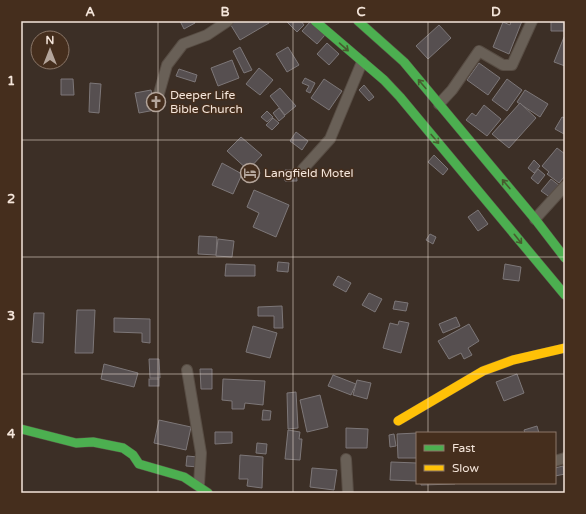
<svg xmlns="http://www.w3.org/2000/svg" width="586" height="514" font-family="'Varela Round',sans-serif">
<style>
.building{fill:#564f50;stroke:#7d7778}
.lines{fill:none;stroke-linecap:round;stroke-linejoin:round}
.street-casing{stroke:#584d44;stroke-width:12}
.fast-casing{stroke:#584d44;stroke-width:10}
.slow-casing{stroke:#584d44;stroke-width:10}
.street{stroke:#696057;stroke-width:10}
.fast{stroke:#4caf50;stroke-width:9}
.slow{stroke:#ffc107;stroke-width:9}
.oneway{stroke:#475b2f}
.grid{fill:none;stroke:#f4e5da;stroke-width:1;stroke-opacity:0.55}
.labels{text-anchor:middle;stroke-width:3;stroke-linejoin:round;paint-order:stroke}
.poi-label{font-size:12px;fill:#f4e5da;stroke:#452e1d;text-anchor:start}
.neatline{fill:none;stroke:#f4e5da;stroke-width:1.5}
.grid-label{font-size:13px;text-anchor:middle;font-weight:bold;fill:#f4e5da}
</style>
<rect width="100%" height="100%" fill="#3c2f26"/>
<g class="building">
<path d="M180 21H194L195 23 184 29Z"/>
<path d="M268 21 269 23 240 40 229 22Z"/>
<path d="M288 21H301L304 25 297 32 287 22Z"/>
<path d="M511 21H522L509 54 493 47 503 22 510 25Z"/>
<path d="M551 21 565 23V31H551Z"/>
<path d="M310 22 325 35 317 44 302 31Z"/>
<path d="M439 25 451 38 428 59 416 46Z"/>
<path d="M564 37H565V66L554 62Z"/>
<path d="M327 43 339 54 329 65 317 54Z"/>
<path d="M240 47 252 70 244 73 233 51Z"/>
<path d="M288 47 299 65 287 72 276 54Z"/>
<path d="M232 60 239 78 218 86 211 68Z"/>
<path d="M479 63 500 78 488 95 467 80Z"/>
<path d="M259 68 273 80 260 95 246 84Z"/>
<path d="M179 69 197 75 195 82 176 76Z"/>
<path d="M305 78 315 83 310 93 306 91 309 86 302 83Z"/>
<path d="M61 79H73L74 95H61Z"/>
<path d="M324 79 342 91 329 110 311 98Z"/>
<path d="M507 79 522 90 507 111 492 100Z"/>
<path d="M90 83 101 84 99 113 89 112Z"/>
<path d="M364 85 374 97 369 101 359 90Z"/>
<path d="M280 88 296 106 285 115 270 96Z"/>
<path d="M151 90 155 110 139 113 135 93Z"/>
<path d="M525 90 548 104 540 117 517 102Z"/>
<path d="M520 103 536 118 509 148 492 134Z"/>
<path d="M484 105 501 119 487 136 466 120 472 113 476 116Z"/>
<path d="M279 108 285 116 279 121 273 113Z"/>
<path d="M267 111 273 117 267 122 261 117Z"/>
<path d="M562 117 565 118 564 134 555 129Z"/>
<path d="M273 118 279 123 272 130 266 125Z"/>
<path d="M296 132 308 141 302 150 290 141Z"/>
<path d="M241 137 262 155 248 170 227 151Z"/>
<path d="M557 148 565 154V176L559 183 547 174 549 172 542 166Z"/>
<path d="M434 155 448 169 443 175 428 162Z"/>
<path d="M534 160 540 166 534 173 528 168Z"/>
<path d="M222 163 242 174 233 194 212 185Z"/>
<path d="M538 169 545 175 538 184 531 178Z"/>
<path d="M285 170H296L297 181H285Z"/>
<path d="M551 179 560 186 551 198 541 191Z"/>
<path d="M254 190 289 205 276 237 253 227 259 213 247 207Z"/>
<path d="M478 210 488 224 478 231 468 217Z"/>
<path d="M430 234 436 237 433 244 426 240Z"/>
<path d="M199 236 217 237 216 255 198 254Z"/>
<path d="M218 239 234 241 232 257 216 256Z"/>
<path d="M278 262 289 263 288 272 277 271Z"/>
<path d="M226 264 255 265V276H225Z"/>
<path d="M505 264 521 267 519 281 503 279Z"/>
<path d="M338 276 351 283 346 292 333 285Z"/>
<path d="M369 293 382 299 375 312 362 305Z"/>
<path d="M395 301 408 303 406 311 393 309Z"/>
<path d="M282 306 283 328H274V316H258V307Z"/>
<path d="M77 310H95L93 353H75Z"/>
<path d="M34 313H44L43 343 32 342Z"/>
<path d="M456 317 460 326 443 333 439 324Z"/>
<path d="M114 318 150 319V343L142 342V333L114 332Z"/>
<path d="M399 321 409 323 401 353 383 348 390 323 398 325Z"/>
<path d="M469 324 479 341 468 348 472 355 464 359 461 353 449 359 438 341Z"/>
<path d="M253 326 277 333 270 358 246 352Z"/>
<path d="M149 359H159L160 378H150Z"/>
<path d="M104 364 138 373 134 387 101 379Z"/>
<path d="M200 369H212V389H201Z"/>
<path d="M517 374 524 393 504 401 496 382Z"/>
<path d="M333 375 356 384 351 395 328 386Z"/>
<rect x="149" y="379" width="10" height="7"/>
<path d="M223 379 265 381 263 405 245 403 244 409H232V401L222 400Z"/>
<path d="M357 380 371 383 367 399 353 395Z"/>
<path d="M296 392 298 428 288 429 287 393Z"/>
<path d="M320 395 328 427 307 432 300 400Z"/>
<path d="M263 410 271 411 270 420H262Z"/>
<path d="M159 420 191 427 186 450 154 443Z"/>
<path d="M537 426 539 433H525L524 430Z"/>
<path d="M346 428 368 429 367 448H346Z"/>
<path d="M288 430 300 432 299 439H302L300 460 285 459Z"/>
<path d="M215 432H232V443L215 444Z"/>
<path d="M417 433V458H398L397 434Z"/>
<path d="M394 434 396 446 390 447 389 435Z"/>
<path d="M257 443 267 444 266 454 256 453Z"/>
<path d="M240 455 263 457 262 488 247 486 248 479H239Z"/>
<path d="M187 456 198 457V467L186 466Z"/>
<path d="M391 462 417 463V481L390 480Z"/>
<path d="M563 466 565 474 555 476V468Z"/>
<path d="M312 468 337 470 334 490 310 487Z"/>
<path d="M421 483H455V484L421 485Z"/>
</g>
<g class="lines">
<g class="street-casing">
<g id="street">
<path d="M158 97 167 65 183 44 207 35 228 21"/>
<path d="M439 104 452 90 479 51 503 65H512L532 21"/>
<path d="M303 169 330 139 362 62"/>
<path d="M535 219 565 186"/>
<path d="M187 370 201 453 199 484"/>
<path d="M346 459 348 493"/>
<path d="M555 461 565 458"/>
</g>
</g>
<g class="fast-casing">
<g id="fast">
<path d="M315 21 384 80 400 97 565 295"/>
<path d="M358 21 404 62 535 219 565 258"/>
<path d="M21 429 76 443 93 442 123 448 133 455 139 464 184 477 208 493"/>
</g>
</g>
<g class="slow-casing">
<path id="slow" d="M398 421 483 371 513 360 565 348"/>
</g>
<use href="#street" class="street"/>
<use href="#fast" class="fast"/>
<use href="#slow" class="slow"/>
</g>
<defs><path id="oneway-shaft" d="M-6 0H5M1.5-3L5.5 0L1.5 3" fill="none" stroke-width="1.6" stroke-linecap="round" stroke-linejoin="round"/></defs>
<g class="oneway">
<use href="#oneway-shaft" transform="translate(344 47) rotate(41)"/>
<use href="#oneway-shaft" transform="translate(422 84) rotate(-130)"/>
<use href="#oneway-shaft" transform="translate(435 139) rotate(50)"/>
<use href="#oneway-shaft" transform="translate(506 184) rotate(-130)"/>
<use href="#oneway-shaft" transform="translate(518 239) rotate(51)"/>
</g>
<path class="grid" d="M158 21V493M293 21V493M428 21V433M21 140H565M21 257H565M21 374H565M428 483V493"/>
<defs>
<g id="church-ring" transform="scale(1)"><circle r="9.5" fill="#452e1d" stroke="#b4a59b" stroke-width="1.5"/><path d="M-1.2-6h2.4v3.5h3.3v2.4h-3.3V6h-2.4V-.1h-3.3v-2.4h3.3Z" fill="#b4a59b"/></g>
<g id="hotel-ring" transform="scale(1)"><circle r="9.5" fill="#452e1d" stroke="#b4a59b" stroke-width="1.5"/><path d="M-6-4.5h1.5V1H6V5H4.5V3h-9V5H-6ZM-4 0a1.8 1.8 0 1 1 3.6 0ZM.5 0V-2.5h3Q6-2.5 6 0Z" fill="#b4a59b"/></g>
</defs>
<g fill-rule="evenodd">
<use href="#church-ring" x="156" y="102"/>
<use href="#hotel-ring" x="250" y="173"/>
</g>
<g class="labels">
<g class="poi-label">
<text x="170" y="99">Deeper Life<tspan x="170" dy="14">Bible Church</tspan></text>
<text x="264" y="177">Langfield Motel</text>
</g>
</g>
<rect width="586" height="514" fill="none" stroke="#452e1d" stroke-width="44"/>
<rect x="416" y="432" width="140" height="52" fill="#452e1d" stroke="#8b7769"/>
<rect x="424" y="445" width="20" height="6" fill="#4caf50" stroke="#8b7769"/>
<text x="452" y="452" font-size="12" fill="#f4e5da">Fast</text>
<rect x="424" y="465" width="20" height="6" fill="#ffc107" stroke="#8b7769"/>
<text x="452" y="472" font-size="12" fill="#f4e5da">Slow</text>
<g transform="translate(50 50)"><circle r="19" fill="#452e1d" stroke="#8b7769"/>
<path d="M0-3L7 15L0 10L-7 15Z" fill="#b4a59b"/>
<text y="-6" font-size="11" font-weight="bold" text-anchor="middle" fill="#f4e5da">N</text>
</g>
<rect x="22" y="22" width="542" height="470" class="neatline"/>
<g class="grid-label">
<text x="90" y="16">A</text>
<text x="225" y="16">B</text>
<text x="361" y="16">C</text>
<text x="496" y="16">D</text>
<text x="11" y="85">1</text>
<text x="11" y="203">2</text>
<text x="11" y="320">3</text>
<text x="11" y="438">4</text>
</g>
</svg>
